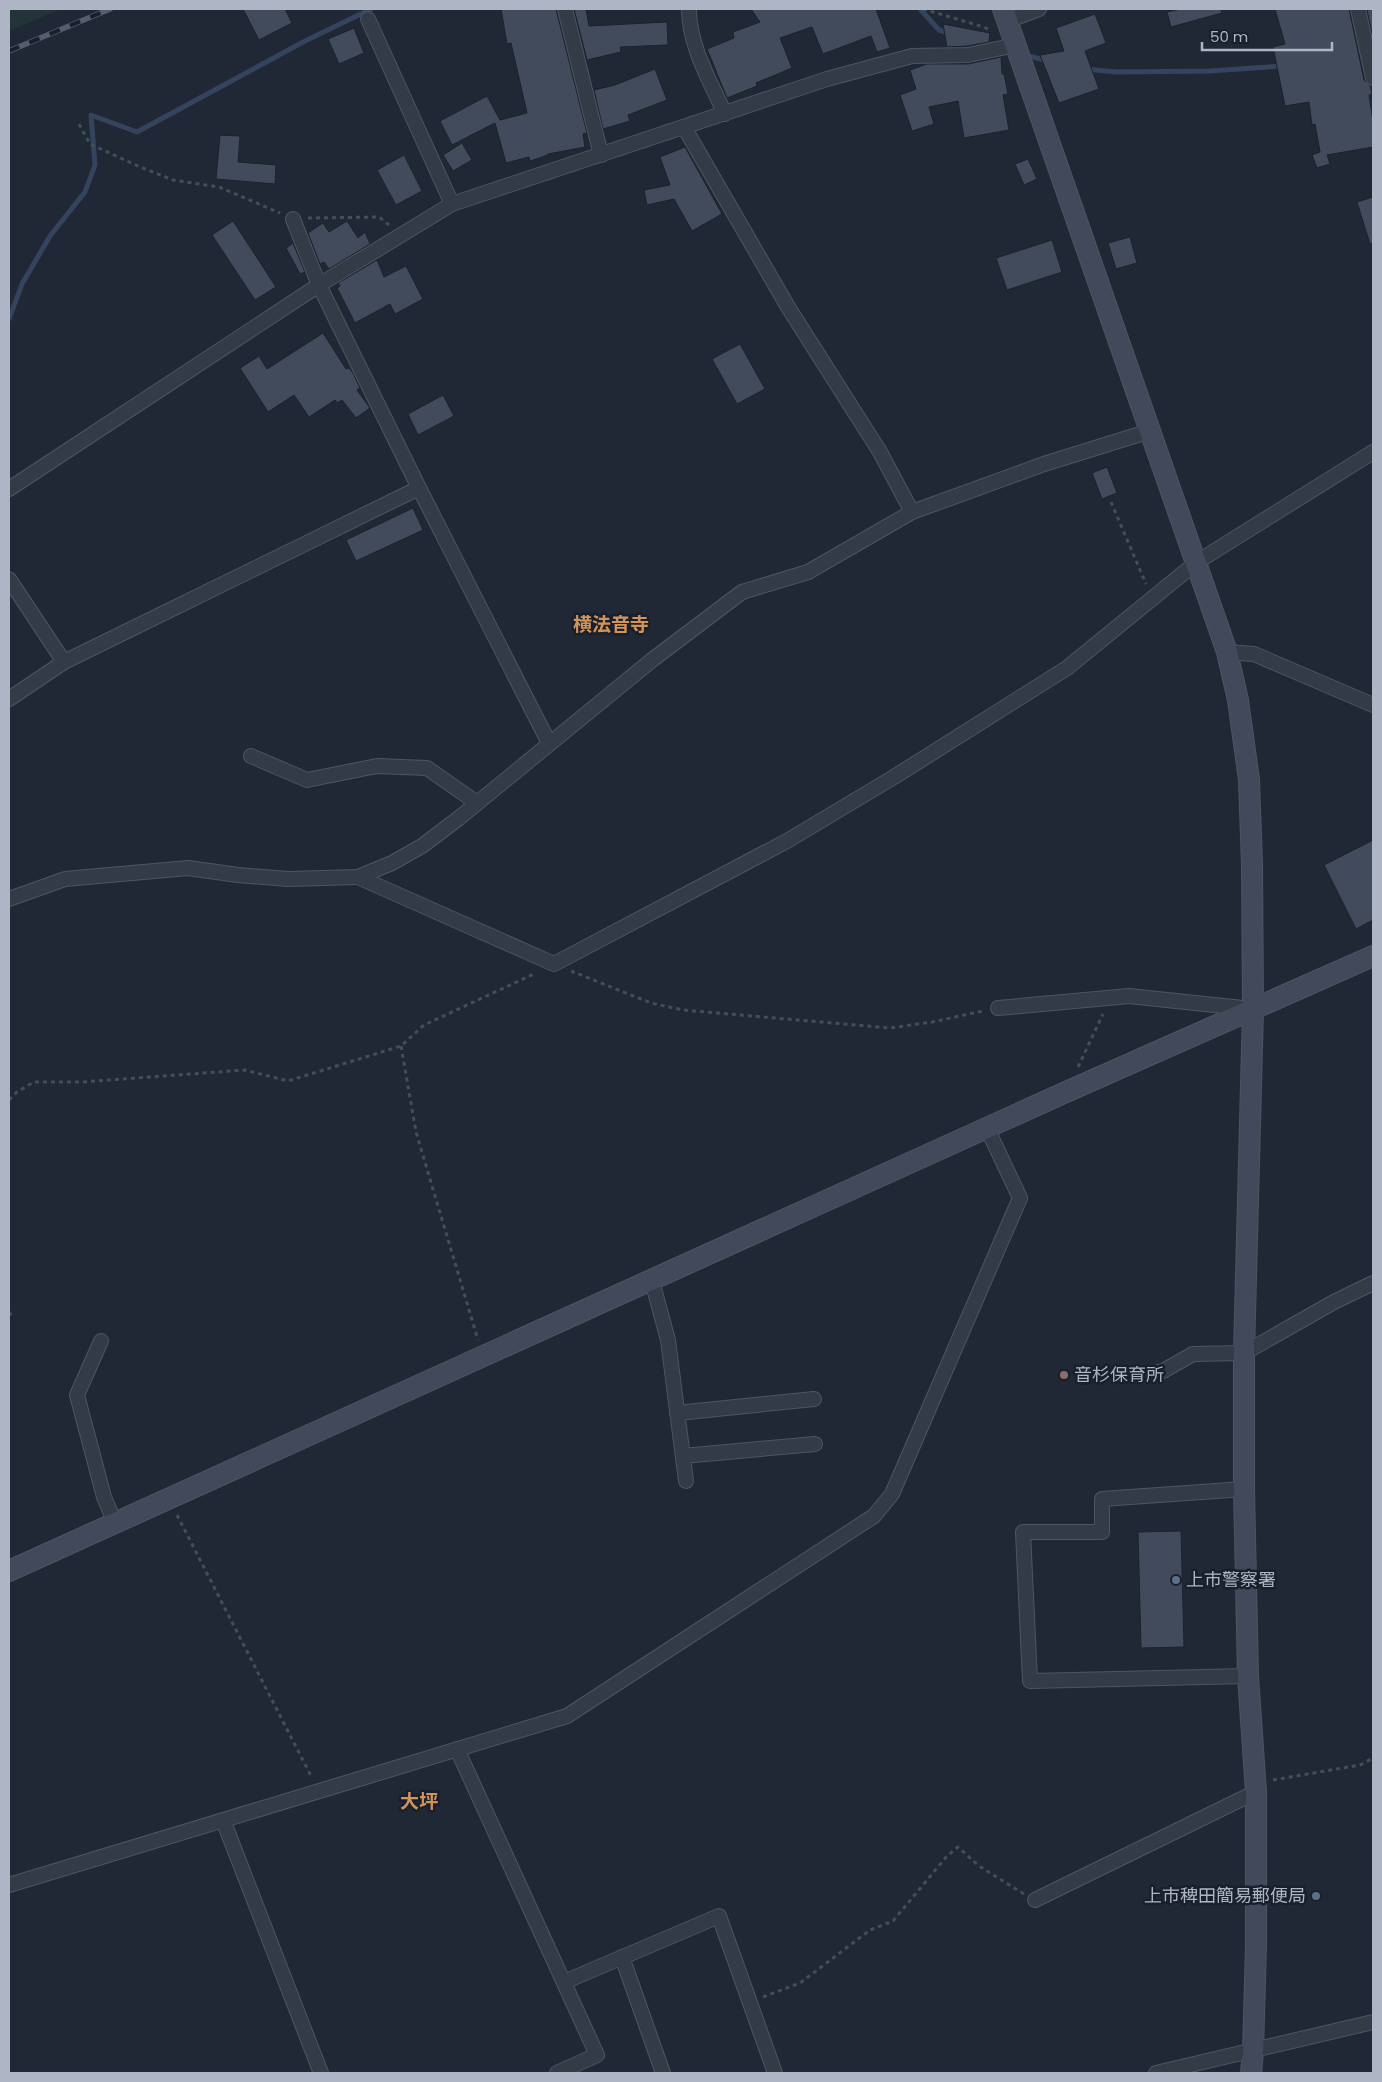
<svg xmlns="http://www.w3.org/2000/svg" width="1382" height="2082" font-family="Poppins,'Noto Sans JP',sans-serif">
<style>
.green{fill:#223437}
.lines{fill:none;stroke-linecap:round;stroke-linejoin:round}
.stream{stroke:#34435e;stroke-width:5}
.building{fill:#414b5b;stroke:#1b222d}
.street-casing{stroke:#4e5562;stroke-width:16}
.secondary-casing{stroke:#4e5562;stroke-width:22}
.path{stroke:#3f5155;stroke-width:3;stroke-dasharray:4 4;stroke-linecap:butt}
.street{stroke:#333b47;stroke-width:14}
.secondary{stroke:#41495a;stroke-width:20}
.rail-casing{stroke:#555e6e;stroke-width:5.5}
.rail{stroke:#19202b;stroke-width:4;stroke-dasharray:11;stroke-linecap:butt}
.education-dot{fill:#8d6e63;stroke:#19202b;stroke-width:2}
.service-dot{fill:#5c6f8a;stroke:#19202b;stroke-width:2}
.labels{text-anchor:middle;stroke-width:5;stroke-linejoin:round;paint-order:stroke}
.poi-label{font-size:18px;fill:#aeb5c4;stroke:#19202b;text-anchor:start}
.neighbourhood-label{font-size:19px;font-weight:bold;fill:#d1945c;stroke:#19202b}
</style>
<rect width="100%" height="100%" fill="#202836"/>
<path class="green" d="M9 9H61L9 31Z"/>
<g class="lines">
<g class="stream">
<path d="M920 9 939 30 949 33"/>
<path d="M1025 55 1048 61"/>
<path d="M1086 69 1116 72 1210 71 1282 66"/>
<path d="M9 319 22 284 50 236 85 192 95 165 91 115 137 132 305 41 371 9"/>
</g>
</g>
<g class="building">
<path d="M243 9H285L292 23 259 40Z"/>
<path d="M501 9H556L587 133 583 134 585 147 548 154V155L530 161 529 157 506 163 495 123 452 145 440 121 487 96 500 120 527 113 511 43 507 44Z"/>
<path d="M574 9H586L589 26 667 22 668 45 620 47 621 52 587 60Z"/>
<path d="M751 9H876L890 48 877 52 871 36 823 54 812 27 780 38 792 68 756 83 757 86 727 98 707 49 734 38 733 32 760 22Z"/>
<path d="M1181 9H1221L1222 13 1171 27 1167 12Z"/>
<path d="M1275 9H1349L1364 80 1370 86 1372 94 1369 95 1373 121V147L1327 155 1330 164 1317 168 1312 155 1320 152 1315 124 1312 125 1309 102 1285 106 1273 47 1285 44Z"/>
<path d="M1373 9V38L1367 10Z"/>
<path d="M1095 14 1106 43 1085 51 1099 89 1059 103 1040 55 1064 51 1056 28Z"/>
<path d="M943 24 990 33 989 42 967 46 947 47Z"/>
<path d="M354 28 364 53 339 64 328 39Z"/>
<path d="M1001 57 1002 74H1004L1008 94 1003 95 1009 130 964 138 958 101 929 107 934 124 912 131 900 95 916 89 910 70 927 64H968Z"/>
<path d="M655 69 667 100 628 115 630 121 603 129 594 90 615 85Z"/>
<path d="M220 135 240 136 238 162 276 165 275 184 216 179Z"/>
<path d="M462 143 472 160 453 171 443 155Z"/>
<path d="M685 147 722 214 692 231 674 199 647 205 644 190 670 185 660 157Z"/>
<path d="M404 155 422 191 396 205 377 170Z"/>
<path d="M1028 159 1037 179 1024 185 1015 164Z"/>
<path d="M1373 197V243L1370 244 1357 202Z"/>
<path d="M233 221 276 287 255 300 212 235Z"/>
<path d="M347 221 358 238 365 232 370 244 329 269 324 262 320 264 308 233 323 223 329 232Z"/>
<path d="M1130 237 1137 263 1116 269 1108 243Z"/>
<path d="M1052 240 1062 272 1007 290 996 258Z"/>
<path d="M293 243 305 272 300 274 286 248Z"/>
<path d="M377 260 384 277 406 266 423 299 395 314 390 304 355 323 337 288 340 286 338 283Z"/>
<path d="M323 333 346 369 349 368 353 373 360 388 357 390 370 408 356 418 342 400 337 403 335 400 309 417 294 395 268 412 240 368 259 356 267 369Z"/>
<path d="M740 344 765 389 737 404 712 359Z"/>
<path d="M443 395 454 416 418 435 408 414Z"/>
<path d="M1107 467 1117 493 1102 499 1092 473Z"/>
<path d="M413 508 423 530 356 561 346 540Z"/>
<path d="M1373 840V920L1356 929 1324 865Z"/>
<path d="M1181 1531 1184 1647 1141 1648 1138 1532Z"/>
</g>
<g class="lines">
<g class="street-casing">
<g id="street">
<path d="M565 9 601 155"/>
<path d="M689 9C689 46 710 81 725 114"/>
<path d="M1358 9 1373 78"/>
<path d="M368 19 452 204"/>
<path d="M1007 21 1039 9"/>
<path d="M684 127 788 307 880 452 912 512"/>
<path d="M293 219 319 285 419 488 549 743"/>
<path d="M9 489 319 285 452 204 827 79 912 56 968 55 1016 45"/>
<path d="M9 579 64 662"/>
<path d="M1227 652 1254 654 1373 705"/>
<path d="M9 699 64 662 419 488"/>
<path d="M251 756 307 780 377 766 427 768 477 803"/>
<path d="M358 877 554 964 787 841 894 777 1067 668 1197 562 1373 452"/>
<path d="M9 899 65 879 188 868 238 875 288 879 358 877 392 863 422 846 459 818 652 660 742 592 808 572 912 512 1044 464 1150 431"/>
<path d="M998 1008 1129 996 1252 1009"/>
<path d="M652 1281 668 1340 686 1481"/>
<path d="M101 1341 77 1395 104 1497 115 1523"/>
<path d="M1141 1376 1163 1371 1193 1354 1244 1353 1334 1302 1373 1283"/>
<path d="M677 1413 814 1399"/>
<path d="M683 1456 815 1444"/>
<path d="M1244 1489 1102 1499V1532H1023L1030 1681 1248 1676"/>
<path d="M457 1749 597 2055 557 2073"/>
<path d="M223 1820 321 2073"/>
<path d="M9 1885 567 1716 874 1516 892 1494 1020 1198 987 1128"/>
<path d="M1035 1900 1256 1792"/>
<path d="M622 1957 663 2073"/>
<path d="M564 1982 719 1916 775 2073"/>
<path d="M1156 2073 1373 2022"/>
</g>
</g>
<g class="secondary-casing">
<g id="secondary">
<path d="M1003 9 1227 652 1238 700 1249 780 1252 865 1253 1009 1244 1353V1489L1248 1676 1256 1792V1945L1253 2052 1251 2073"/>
<path d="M9 1571 1066 1092 1373 956"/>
</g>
</g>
<g class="path">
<path d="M923 9 984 27 991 31"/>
<path d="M79 124 90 144 138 166 173 180 219 187 280 213"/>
<path d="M308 218 379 217 389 225"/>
<path d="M1111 502 1146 584"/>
<path d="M571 971 651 1003 683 1010 890 1028 932 1022 983 1011"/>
<path d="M401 1046 416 1132 478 1340"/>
<path d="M1078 1067 1103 1014"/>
<path d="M9 1100 17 1092 34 1082H82L245 1070 288 1081 401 1046 424 1025 536 973"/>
<path d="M9 1312 13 1318"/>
<path d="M177 1515 312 1778"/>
<path d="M1273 1780 1360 1765 1373 1758"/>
<path d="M763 1997 800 1983 870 1930 893 1921 947 1856 958 1847 979 1866 1024 1894"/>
</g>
<use href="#street" class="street"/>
<use href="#secondary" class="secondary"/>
<g class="rail-casing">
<path id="rail" d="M9 51 110 9"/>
</g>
<use href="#rail" class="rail"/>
</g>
<circle class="education-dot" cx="1064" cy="1375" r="5"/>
<g class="service-dot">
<circle cx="1176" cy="1580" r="5"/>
<circle cx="1316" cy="1896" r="5"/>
</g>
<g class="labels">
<g class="poi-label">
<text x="1074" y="1381">音杉保育所</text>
<text x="1186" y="1586">上市警察署</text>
<text x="1306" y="1902" text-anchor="end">上市稗田簡易郵便局</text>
</g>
<g class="neighbourhood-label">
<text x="611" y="631">横法音寺</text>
<text x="419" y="1808">大坪</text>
</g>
</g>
<rect width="1382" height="2082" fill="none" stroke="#aeb5c4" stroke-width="20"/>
<path d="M1202 42v8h130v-8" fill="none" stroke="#aeb5c4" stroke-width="2.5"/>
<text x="1210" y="42" font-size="15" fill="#aeb5c4" stroke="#19202b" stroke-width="4" paint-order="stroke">50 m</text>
</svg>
